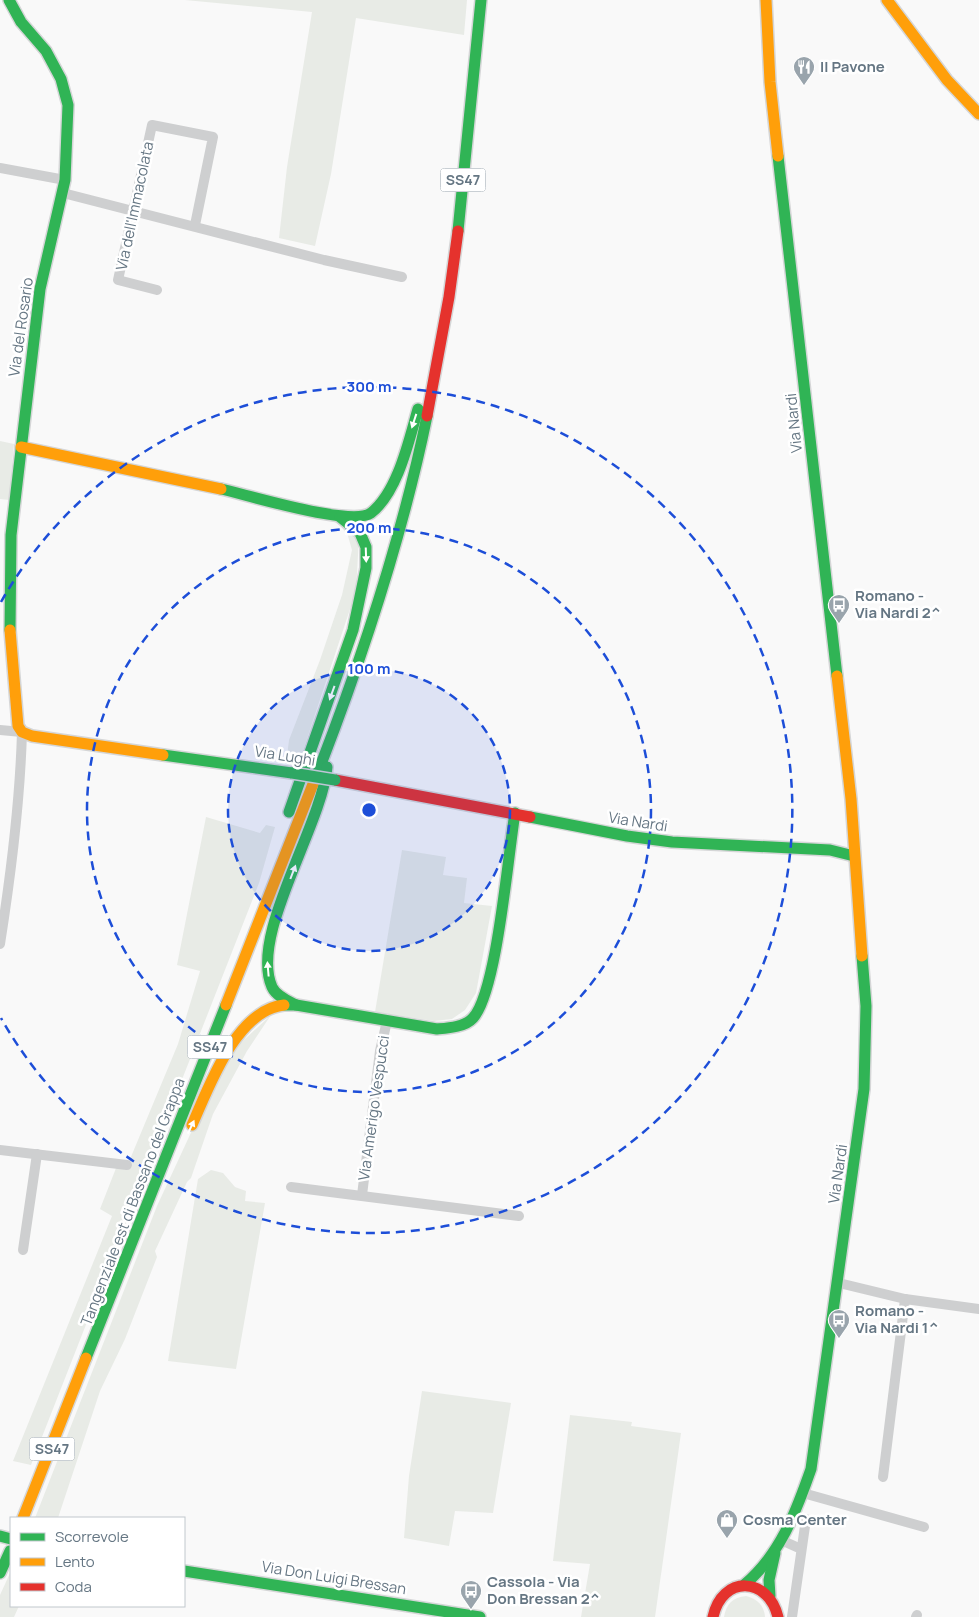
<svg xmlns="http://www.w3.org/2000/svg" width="979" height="1617" font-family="Manrope,sans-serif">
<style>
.green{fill:#e8ebe6}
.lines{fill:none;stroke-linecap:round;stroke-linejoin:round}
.fast-casing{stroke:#d5d6d7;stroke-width:14}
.slow-casing{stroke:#d5d6d7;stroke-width:14}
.jam-casing{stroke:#d5d6d7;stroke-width:14}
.street{stroke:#cecfd0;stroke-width:10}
.fast{stroke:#30b455;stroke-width:11}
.slow{stroke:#ff9f0a;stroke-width:11}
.jam{stroke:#e5322d;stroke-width:11}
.fast-bridge-casing{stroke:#d5d6d7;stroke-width:14;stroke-linecap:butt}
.fast-bridge{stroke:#30b455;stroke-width:11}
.oneway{fill:#fff}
.ring{fill:none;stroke:#1d4ed8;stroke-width:2.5;stroke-dasharray:9 6}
.labels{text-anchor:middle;stroke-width:5;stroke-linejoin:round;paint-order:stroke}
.shield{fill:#fff;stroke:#939fa8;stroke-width:1}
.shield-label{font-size:14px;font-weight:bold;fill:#657683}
.poi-label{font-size:15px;font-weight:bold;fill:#657683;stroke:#fff;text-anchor:start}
.street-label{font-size:15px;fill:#657683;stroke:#fff}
.centre{fill:#1d4ed8;stroke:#fff;stroke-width:2.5}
.ring-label{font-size:15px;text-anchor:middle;font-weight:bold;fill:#1d4ed8;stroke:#fff;stroke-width:5;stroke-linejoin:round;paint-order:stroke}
</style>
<rect width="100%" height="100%" fill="#f9f9f9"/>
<g class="green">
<path d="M185 0H467L464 35 356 18 331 174 315 246 279 238 287 167 312 12Z"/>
<path d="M0 441 14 444 9 500 0 499Z"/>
<path d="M340 525 359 537 356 591 298 766 286 764 289 740 320 660 342 595 352 550 348 536Z"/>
<path d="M206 817 260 833 266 825 275 827 259 883 31 1465 13 1461 112 1216 100 1209 118 1163 128 1164 178 1044 200 971 177 965Z"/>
<path d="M402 850 446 857 443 875 467 878 464 903 492 906 476 993 465 1010 452 1019 434 1021 375 1012Z"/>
<path d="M271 1015 247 1051 213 1114 191 1178 187 1182 155 1251 157 1257 125 1339 100 1391 58 1518H35L157 1206 207 1098 232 1051Z"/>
<path d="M211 1170 223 1173 235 1187 246 1191 245 1201 265 1203 236 1369 168 1361 198 1179Z"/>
<path d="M422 1391 511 1403 493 1513 455 1511 449 1546 404 1538 409 1476Z"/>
<path d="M570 1415 632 1422 631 1426 681 1433 655 1617H581L590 1564 553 1561Z"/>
<path d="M11 1571V1606H19L14 1617H0V1595Z"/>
<path d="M746 1596C757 1599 764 1605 765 1617H724C726 1604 733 1597 746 1596Z"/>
</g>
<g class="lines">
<g class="fast-casing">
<g id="fast">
<path d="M9 0 21 22 46 51 61 79 68 105 65 180 40 289 11 535 10 630"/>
<path d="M778 156 837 676"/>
<path d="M458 231 481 0"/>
<path d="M221 489C248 495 351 527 371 513 398 492 409 440 418 409"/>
<path d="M163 755 292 773"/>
<path d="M318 772C363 656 402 538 427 416"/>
<path d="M289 812 353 630 366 568V547L360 533 340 517"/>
<path d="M530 817 627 836 672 842 830 850 854 856"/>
<path d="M284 1005H296L437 1029C448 1028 465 1027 473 1018 497 992 508 854 515 813"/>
<path d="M296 1005C288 1001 276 996 272 987 249 935 322 826 327 767"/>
<path d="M86 1358 226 1005"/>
<path d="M0 1536 11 1539"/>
<path d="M184 1571 480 1617"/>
<path d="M0 1573 10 1551"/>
<path d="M744 1585C780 1555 796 1512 811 1469L864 1089 866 1006 862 956"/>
<path d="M770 1596 769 1580 775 1553"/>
</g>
</g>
<g class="slow-casing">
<g id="slow">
<path d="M766 0 770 82 778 156"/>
<path d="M887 0 947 80 979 114"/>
<path d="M21 447 221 489"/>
<path d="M10 630 18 726 22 732 32 736 163 755"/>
<path d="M837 676 851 799 862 956"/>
<path d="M226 1005 313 784"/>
<path d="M192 1125C209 1087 236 1010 284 1005"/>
<path d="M23 1518 86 1358"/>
</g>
</g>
<g class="jam-casing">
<g id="jam">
<path d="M427 416 449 297 458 231"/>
<path d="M335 780 530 817"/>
<path d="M713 1617C722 1575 768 1576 778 1617"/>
</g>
</g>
<g class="street">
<path d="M0 168 65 180"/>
<path d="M63 193 324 260 402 277"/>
<path d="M157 290 118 280 152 125 213 137 195 225"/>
<path d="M0 730 22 732C20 803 11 874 0 944"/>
<path d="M0 1150 127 1165"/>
<path d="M291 1187 519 1216"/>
<path d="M362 1195 380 1051 387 1021"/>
<path d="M23 1250 37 1154"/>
<path d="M839 1283 905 1299 979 1309"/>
<path d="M883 1477 905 1299"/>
<path d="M803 1493 924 1527"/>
<path d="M781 1540 801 1549"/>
<path d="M792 1617 806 1519"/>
<path d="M916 1617 917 1615"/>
</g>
<use href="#fast" class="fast"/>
<use href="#slow" class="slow"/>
<use href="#jam" class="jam"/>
<g class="fast-bridge-casing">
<path id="fast-bridge" d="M292 773 335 780"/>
</g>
<use href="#fast-bridge" class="fast-bridge"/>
</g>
<defs><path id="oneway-solid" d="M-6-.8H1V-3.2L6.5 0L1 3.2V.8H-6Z" transform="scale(1.25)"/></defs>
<g class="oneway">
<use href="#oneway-solid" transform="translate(414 421) rotate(108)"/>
<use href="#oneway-solid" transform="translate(366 555) rotate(88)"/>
<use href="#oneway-solid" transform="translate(332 693) rotate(110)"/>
<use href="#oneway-solid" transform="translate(293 872) rotate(-69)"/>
<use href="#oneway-solid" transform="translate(268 969) rotate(-95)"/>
<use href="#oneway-solid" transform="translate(191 1127) rotate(-65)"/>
</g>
<circle cx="369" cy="810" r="141" fill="#1d4ed8" fill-opacity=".12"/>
<g class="ring">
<circle cx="369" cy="810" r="141"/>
<circle cx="369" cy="810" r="282"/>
<path d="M1 602A423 423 0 1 1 1 1018"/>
</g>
<defs>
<g id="restaurant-pin" transform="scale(1.125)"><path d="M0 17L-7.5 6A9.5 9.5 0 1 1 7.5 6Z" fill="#99a4ac" stroke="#fff"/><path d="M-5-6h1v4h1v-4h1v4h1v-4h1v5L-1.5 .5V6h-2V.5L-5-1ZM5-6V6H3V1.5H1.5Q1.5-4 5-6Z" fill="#fff"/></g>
<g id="bus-pin" transform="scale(1.125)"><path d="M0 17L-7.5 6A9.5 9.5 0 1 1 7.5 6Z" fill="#99a4ac" stroke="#fff"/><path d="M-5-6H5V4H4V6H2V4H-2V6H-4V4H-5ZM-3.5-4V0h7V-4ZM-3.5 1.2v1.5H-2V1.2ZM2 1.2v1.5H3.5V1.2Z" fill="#fff"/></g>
<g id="shop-pin" transform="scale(1.125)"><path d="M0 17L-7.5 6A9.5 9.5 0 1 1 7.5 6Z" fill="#99a4ac" stroke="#fff"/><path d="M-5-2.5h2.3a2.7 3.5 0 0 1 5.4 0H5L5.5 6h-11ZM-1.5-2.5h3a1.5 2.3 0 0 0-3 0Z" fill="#fff"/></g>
</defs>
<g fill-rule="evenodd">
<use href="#restaurant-pin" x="804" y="67"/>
<use href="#bus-pin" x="839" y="605"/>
<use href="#bus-pin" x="839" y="1320"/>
<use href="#shop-pin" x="727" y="1520"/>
<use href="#bus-pin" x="471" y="1591"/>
</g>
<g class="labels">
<g class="shield">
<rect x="440.5" y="168.5" width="45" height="23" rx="4"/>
<rect x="187.5" y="1035.5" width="45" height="23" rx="4"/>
<rect x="29.5" y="1437.5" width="45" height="23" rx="4"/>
</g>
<g class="shield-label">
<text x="463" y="185">SS47</text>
<text x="210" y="1052">SS47</text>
<text x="52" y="1454">SS47</text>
</g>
<g class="poi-label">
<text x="820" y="72">Il Pavone</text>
<text x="855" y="601">Romano -<tspan x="855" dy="17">Via Nardi 2^</tspan></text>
<text x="855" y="1316">Romano -<tspan x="855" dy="17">Via Nardi 1^</tspan></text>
<text x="743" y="1525">Cosma Center</text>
<text x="487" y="1587">Cassola - Via<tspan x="487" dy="17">Don Bressan 2^</tspan></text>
</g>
<g class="street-label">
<text transform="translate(135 206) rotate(-78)" y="5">Via dell'Immacolata</text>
<text transform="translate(21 327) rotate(-82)" y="5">Via del Rosario</text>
<text transform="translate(794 423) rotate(-96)" y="5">Via Nardi</text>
<text transform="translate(285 756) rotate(9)" y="5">Via Lughi</text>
<text transform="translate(638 822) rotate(9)" y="5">Via Nardi</text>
<text transform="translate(374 1108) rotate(-82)" y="5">Via Amerigo Vespucci</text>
<text transform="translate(838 1174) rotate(-82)" y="5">Via Nardi</text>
<text transform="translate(133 1202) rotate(-69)" y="5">Tangenziale est di Bassano del Grappa</text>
<text transform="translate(334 1578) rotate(9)" y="5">Via Don Luigi Bressan</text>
</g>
</g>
<circle cx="369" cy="810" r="8" class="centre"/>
<g class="ring-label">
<text x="369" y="392">300 m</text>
<text x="369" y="533">200 m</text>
<text x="369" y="674">100 m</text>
</g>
<rect x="10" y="1517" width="175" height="90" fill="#ffffff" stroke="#c1c8cd"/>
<rect x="20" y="1533" width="25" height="8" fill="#30b455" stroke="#c1c8cd"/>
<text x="55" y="1542" font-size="15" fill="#657683">Scorrevole</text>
<rect x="20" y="1558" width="25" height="8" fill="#ff9f0a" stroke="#c1c8cd"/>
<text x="55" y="1567" font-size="15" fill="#657683">Lento</text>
<rect x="20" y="1583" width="25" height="8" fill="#e5322d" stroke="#c1c8cd"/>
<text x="55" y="1592" font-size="15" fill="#657683">Coda</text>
</svg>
